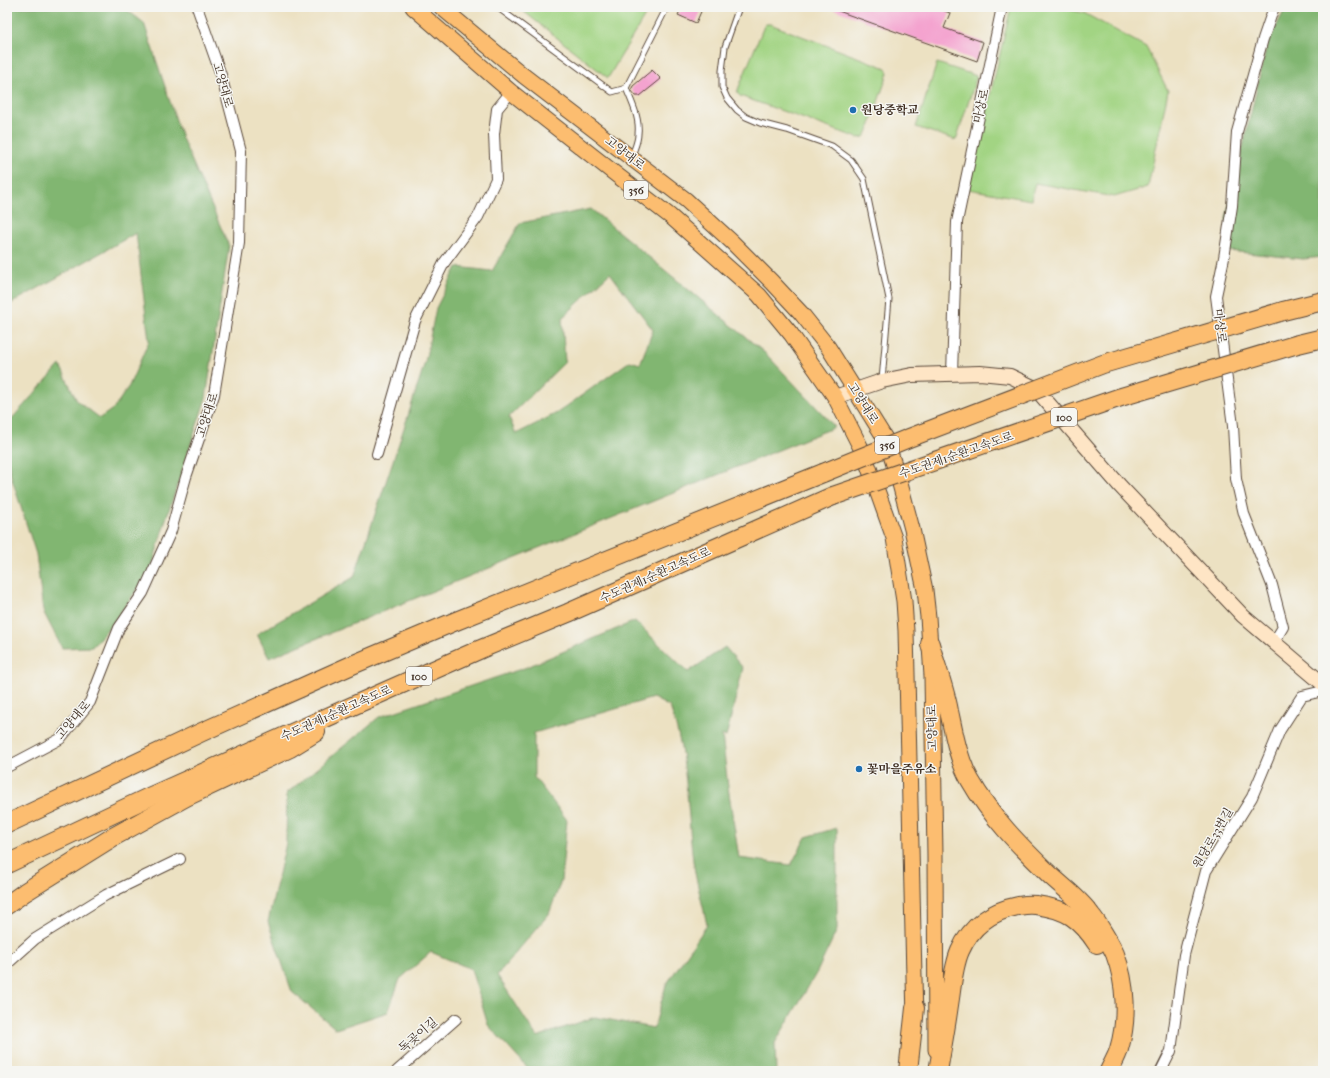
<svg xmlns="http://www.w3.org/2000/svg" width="1330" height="1078" font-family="'IM FELL French Canon','Noto Serif KR',serif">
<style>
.green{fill:#a2d483;stroke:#6e7f50}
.forest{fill:#81b671;stroke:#5e7048;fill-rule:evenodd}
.building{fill:#f4a3cf}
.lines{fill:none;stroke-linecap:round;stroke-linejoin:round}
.lane-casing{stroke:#564537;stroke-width:7}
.street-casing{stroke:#564537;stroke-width:12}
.secondary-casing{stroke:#564537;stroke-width:16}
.primary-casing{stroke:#564537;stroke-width:17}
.highway-casing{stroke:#564537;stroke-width:20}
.lane{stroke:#fff;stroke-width:5}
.street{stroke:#fff;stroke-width:10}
.secondary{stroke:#fee5c5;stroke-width:14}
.primary{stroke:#fcbd6f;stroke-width:15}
.highway{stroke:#fcbd6f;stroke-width:18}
.highway-bridge-casing{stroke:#564537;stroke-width:20;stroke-linecap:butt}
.highway-bridge{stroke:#fcbd6f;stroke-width:18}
.poi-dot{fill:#1f6fb2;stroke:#f6f6f2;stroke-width:1.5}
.labels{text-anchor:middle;stroke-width:3;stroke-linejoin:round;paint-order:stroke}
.shield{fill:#f6f6f2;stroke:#73675e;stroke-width:1}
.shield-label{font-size:11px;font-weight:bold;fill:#3b2a1e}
.street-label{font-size:12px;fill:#3b2a1e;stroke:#f6f6f2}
.poi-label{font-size:12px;font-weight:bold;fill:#3b2a1e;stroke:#f6f6f2;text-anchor:start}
</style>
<rect width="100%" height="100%" fill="#f6f6f2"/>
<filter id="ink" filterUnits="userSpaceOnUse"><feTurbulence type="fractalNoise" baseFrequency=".025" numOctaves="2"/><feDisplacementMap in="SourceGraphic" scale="8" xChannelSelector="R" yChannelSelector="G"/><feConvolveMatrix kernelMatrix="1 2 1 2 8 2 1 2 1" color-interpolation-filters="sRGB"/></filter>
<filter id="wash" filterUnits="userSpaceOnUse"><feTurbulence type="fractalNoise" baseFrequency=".012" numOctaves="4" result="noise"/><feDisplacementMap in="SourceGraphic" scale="16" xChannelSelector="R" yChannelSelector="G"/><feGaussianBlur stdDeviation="0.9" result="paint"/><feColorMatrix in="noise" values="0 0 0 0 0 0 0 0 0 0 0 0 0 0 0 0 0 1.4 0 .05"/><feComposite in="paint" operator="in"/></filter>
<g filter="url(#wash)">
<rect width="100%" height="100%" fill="#ece1c2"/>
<g class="green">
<path d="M518 7H650L608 78Z"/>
<path d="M1011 7H1057L1084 13 1146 47 1168 91 1148 187 1114 197 1035 183 1031 200 968 189Z"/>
<path d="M766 24H770L886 68 888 73 886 79 867 133 864 137 858 138 740 96 737 93 739 87 764 26Z"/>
<path d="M937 63 977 76 956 140 916 127Z"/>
</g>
<g class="forest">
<path d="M7 7H123L144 23 182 138 229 246 206 398 165 522 151 570 112 624 92 647 62 648 43 611 36 554 11 476 7 456V424L60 365 77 401 100 418 114 408 129 386 149 341 136 233 12 303 7 300Z"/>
<path d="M1286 7H1323V257L1303 259 1229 251 1226 218 1267 45Z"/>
<path d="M591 209 765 353 835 427 269 658 257 634 354 577 407 419 425 362 436 308 457 267 492 271 520 223ZM610 273 653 330 640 364 630 361 557 413 516 434 509 417 565 362 562 318Z"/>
<path d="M635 621 688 672 725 647 743 668 726 737 722 735 728 787 739 858 791 865 806 837 837 828V930L817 972 775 1043 776 1071H530L488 1025 471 969 431 952 400 979 388 1012 336 1029 292 992 268 922 286 843 287 793 379 717 527 667ZM653 698 670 707C688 756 687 809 693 861 696 883 703 904 707 925L666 985 654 1028 595 1017 537 1037 497 975 549 914 561 881 567 820 534 777V733Z"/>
</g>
<g id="blocks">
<g class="building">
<path d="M682 7H703L696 23 678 15Z"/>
<path d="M830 7H934L950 13 944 28 983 42 977 61 830 8Z"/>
<path d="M652 70 661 79 640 96H636L631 90 633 86Z"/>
</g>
</g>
</g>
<g filter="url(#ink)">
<use href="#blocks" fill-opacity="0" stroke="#564537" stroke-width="1"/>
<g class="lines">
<g class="lane-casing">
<g id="lane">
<path d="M497 7 612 92 626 88 667 7"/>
<path d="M739 7 725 47 722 71V87L727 98 737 110 746 117 760 123 787 130 832 146 851 160 864 179 889 299 882 380"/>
<path d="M626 88C632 103 640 118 638 134 638 142 634 149 632 156"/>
</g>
</g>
<g class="street-casing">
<g id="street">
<path d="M1274 7 1263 39 1237 132 1232 206 1224 258 1216 296 1233 426 1236 479 1244 514 1272 585 1283 627 1274 642"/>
<path d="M952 374 957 222 1002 7"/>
<path d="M377 454 415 321 444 263 478 217 496 179 494 134 497 109 511 92"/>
<path d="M7 767 60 739 90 702 119 628 143 593 171 531 186 477 214 395 239 243 241 151 221 75 197 7"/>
<path d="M7 964 35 939 106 895 180 859"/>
<path d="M397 1071 456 1019"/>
<path d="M1161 1071 1171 1051 1184 955 1206 871 1252 797 1280 730 1302 696 1323 691"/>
</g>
</g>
<g class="secondary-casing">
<path id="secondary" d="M835 397 882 381 912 375 980 373 1010 376 1035 388 1120 486 1243 616 1323 684"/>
</g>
<g class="primary-casing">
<g id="primary">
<path d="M413 7 511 92 618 176 670 216 759 295 791 334 835 397 864 454 894 538 904 601 906 631 915 1020"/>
<path d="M441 7 524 76 686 200 732 242 772 282 801 313 828 347 886 440 899 480 912 529 925 590 928 617 932 676 935 855 936 1050"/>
</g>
</g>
<g class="highway-casing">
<g id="highway">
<path d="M1283 311 1323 301"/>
<path d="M1298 344 1323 338"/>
<path d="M930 644C936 666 945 689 949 711 954 734 958 759 970 780 991 817 1020 846 1050 875 1064 888 1080 899 1091 915 1098 923 1111 945 1115 954 1126 983 1128 1019 1119 1049 1117 1057 1112 1064 1109 1071"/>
<path d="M7 824 202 732 352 665 456 621 823 473"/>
<path d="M7 864 151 796 377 695 481 649 568 613 833 496"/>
<path d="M7 905 25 892 113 837 186 797 290 748 316 732"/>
<path d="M908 1071 915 1008"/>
<path d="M938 1071C942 1049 946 1027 949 1005 952 987 953 967 960 951 971 926 992 911 1018 906 1024 905 1029 904 1036 905 1066 909 1080 918 1097 944"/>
</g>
</g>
<use href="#lane" class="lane"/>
<use href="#street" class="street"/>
<use href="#secondary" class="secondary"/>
<use href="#primary" class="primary"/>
<use href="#highway" class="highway"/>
<g class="highway-bridge-casing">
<g id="highway-bridge">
<path d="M823 473 909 438 1103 364 1283 311"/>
<path d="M833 496 1121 397 1298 344"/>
</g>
</g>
<use href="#highway-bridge" class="highway-bridge"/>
</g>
</g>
<g class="poi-dot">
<circle cx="853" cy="110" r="4"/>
<circle cx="859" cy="769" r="4"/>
</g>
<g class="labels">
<g class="shield">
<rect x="624" y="181" width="24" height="18" rx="3"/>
<rect x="1051" y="408" width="26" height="18" rx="3"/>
<rect x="875" y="436" width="24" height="18" rx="3"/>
<rect x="406" y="667" width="26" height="18" rx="3"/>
</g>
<g class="shield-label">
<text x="636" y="194">356</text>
<text x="1064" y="421">100</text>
<text x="887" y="449">356</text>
<text x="419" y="680">100</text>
</g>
<g class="street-label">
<text transform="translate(223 85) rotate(74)" y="4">고양대로</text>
<text transform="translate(981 106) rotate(-77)" y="4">마상로</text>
<text transform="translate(625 153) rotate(38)" y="4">고양대로</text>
<text transform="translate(1220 326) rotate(83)" y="4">마상로</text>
<text transform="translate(863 403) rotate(58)" y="4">고양대로</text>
<text transform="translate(207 415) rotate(-72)" y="4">고양대로</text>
<text transform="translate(956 455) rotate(-19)" y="4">수도권제1순환고속도로</text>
<text transform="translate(655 575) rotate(-24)" y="4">수도권제1순환고속도로</text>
<text transform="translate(336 713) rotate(-24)" y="4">수도권제1순환고속도로</text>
<text transform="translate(73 720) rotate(-50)" y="4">고양대로</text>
<text transform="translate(932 728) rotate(-91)" y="4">고양대로</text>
<text transform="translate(1213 838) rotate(-60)" y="4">원당로33번길</text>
<text transform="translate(418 1035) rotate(-41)" y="4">독곶이길</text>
</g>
<g class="poi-label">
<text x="861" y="114">원당중학교</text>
<text x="867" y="773">꽃마을주유소</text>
</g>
</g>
<rect width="1330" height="1078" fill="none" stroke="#f6f6f2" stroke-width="24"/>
</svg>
